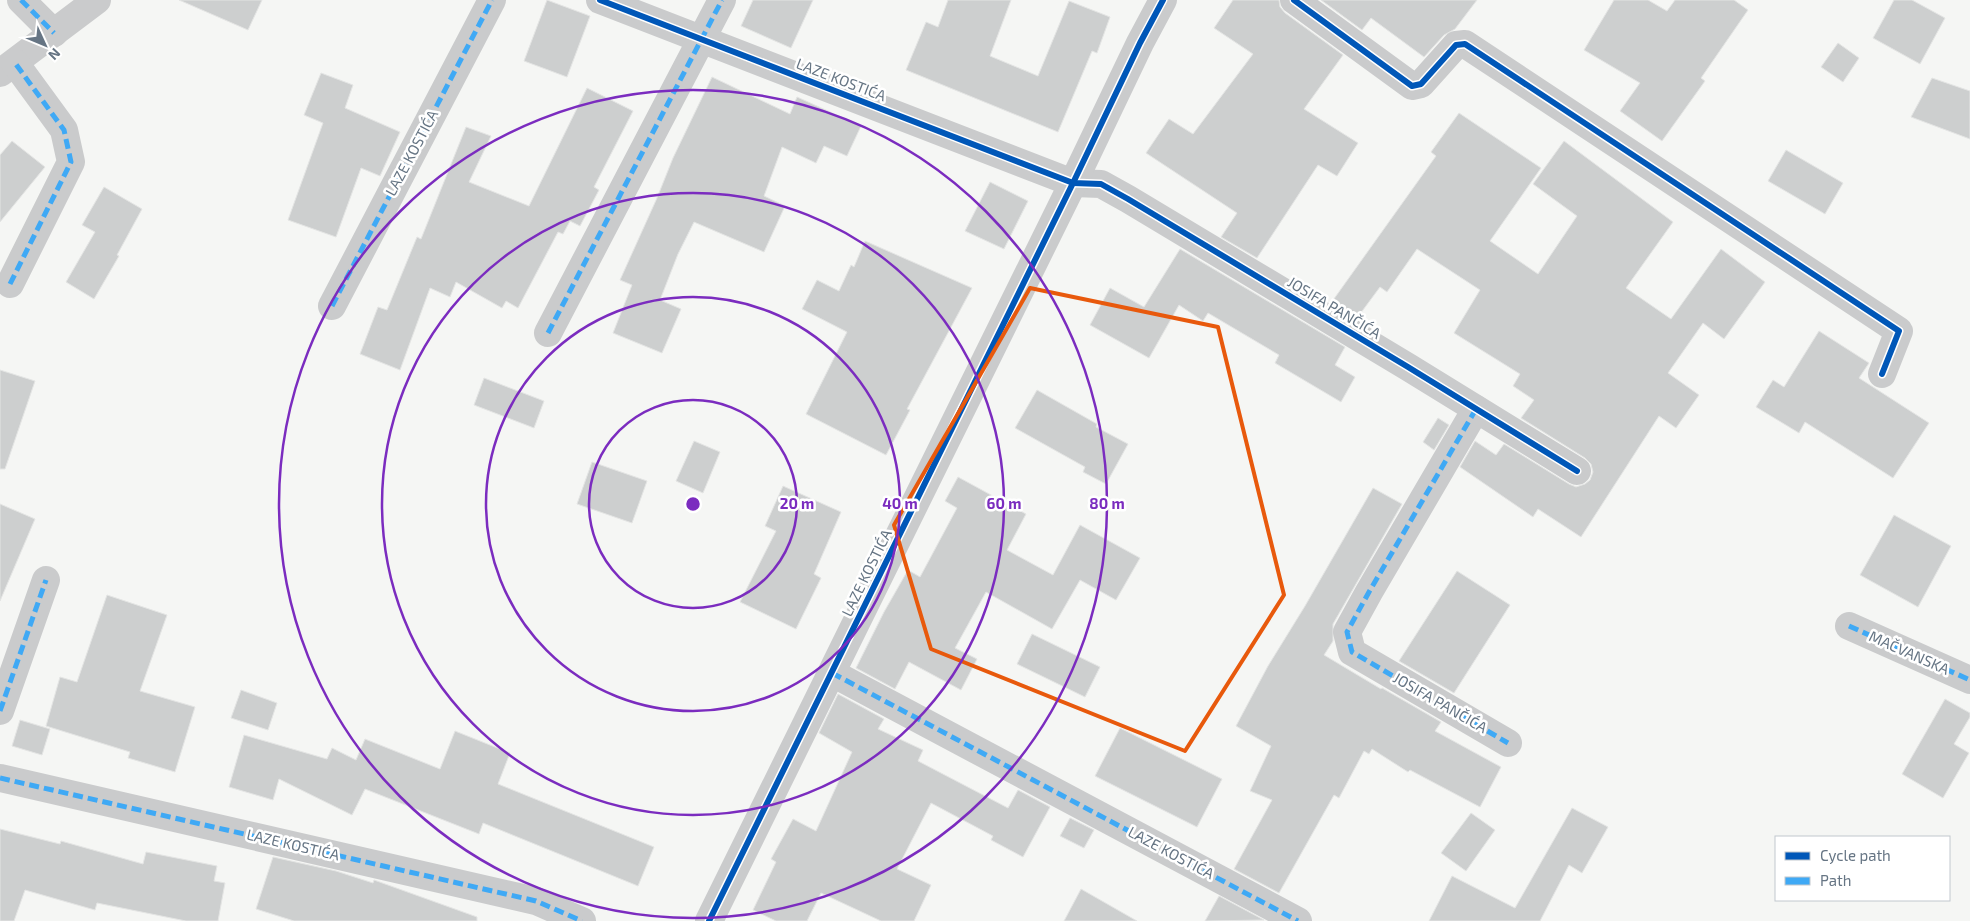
<svg xmlns="http://www.w3.org/2000/svg" width="1970" height="921" font-family="'Exo 2',sans-serif">
<style>
.building{fill:#cdcfcf;stroke:#e4e5e4}
.lines{fill:none;stroke-linecap:round;stroke-linejoin:round}
.street{stroke:#cacbcc;stroke-width:28}
.quiet{stroke:#3fa9f5;stroke-width:5;stroke-dasharray:10 5;stroke-linecap:butt}
.cycleway-casing{stroke:#fff;stroke-width:9}
.cycleway{stroke:#0057b8;stroke-width:6}
.marked{fill:none;stroke:#e8590c;stroke-width:4;stroke-linejoin:round}
.ring{fill:none;stroke:#7b2cbf;stroke-width:2.5}
.labels{text-anchor:middle;stroke-width:5;stroke-linejoin:round;paint-order:stroke}
.street-label{font-size:15px;fill:#667584;stroke:#fff}
.centre{fill:#7b2cbf;stroke:#fff;stroke-width:2.5}
.ring-label{font-size:15px;text-anchor:middle;font-weight:bold;fill:#7b2cbf;stroke:#fff;stroke-width:5;stroke-linejoin:round;paint-order:stroke}
</style>
<rect width="100%" height="100%" fill="#f5f6f4"/>
<g class="building">
<path d="M179 0H262L248 30Z"/>
<path d="M547 0 590 16 567 77 524 61Z"/>
<path d="M753 0H813L791 48 741 26Z"/>
<path d="M948 0H1011L990 56 1038 76 1069 1 1110 17 1097 53 1092 51 1058 132 906 70 926 22 938 27Z"/>
<path d="M1233 0H1279L1280 7 1285 13 1343 55 1304 109 1358 143 1337 176 1318 165 1257 258 1221 237 1237 213 1146 153 1169 119 1193 134 1253 54 1214 28Z"/>
<path d="M1321 0H1477L1455 29 1444 35 1424 57 1371 18 1362 30Z"/>
<path d="M1614 0H1648L1667 11 1675 0H1734L1748 10 1701 78 1705 81 1662 141 1620 111 1640 83 1584 50Z"/>
<path d="M1894 0H1912L1945 18 1920 64 1873 38Z"/>
<path d="M1838 43 1859 58 1843 82 1821 67Z"/>
<path d="M321 73 353 85 345 108 400 132 380 176 361 168 336 237 288 220 323 123 304 115Z"/>
<path d="M712 77 790 114 797 97 861 126 847 156 824 146 816 163 782 147 764 196 785 206 764 252 694 222 678 254 660 300 681 309 662 353 613 333 632 285 620 280 657 198 673 158Z"/>
<path d="M1932 78 1970 91V139L1911 117Z"/>
<path d="M587 88 633 111 594 187 599 190 580 226 570 221 563 234 558 232 518 308 506 301 502 308 456 282 450 297 430 288 400 370 360 354 378 307 387 310 417 237 421 239 466 127 491 136 469 182 529 206Z"/>
<path d="M1459 113 1541 168 1490 241 1538 274 1577 216 1533 184 1564 141 1673 222 1626 288 1671 319 1721 249 1765 282 1724 339 1703 323 1668 373 1699 395 1676 428 1659 416 1581 537 1538 509 1533 517 1460 467 1475 441 1496 455 1504 444 1569 484 1576 487 1585 484 1590 480 1593 472 1591 464 1585 458 1521 418 1534 400 1513 386 1520 374 1454 333 1480 290 1417 249 1387 292 1380 287 1357 318 1331 303 1436 156 1431 152Z"/>
<path d="M12 141 45 167 0 222V155Z"/>
<path d="M1786 150 1843 183 1825 214 1768 181Z"/>
<path d="M990 182 1028 201 1004 249 965 231Z"/>
<path d="M104 187 142 209 117 255 119 256 94 299 66 282 95 232 82 225Z"/>
<path d="M865 241 972 288 907 409 910 410 886 455 806 414 847 332 802 309 817 280 839 291 851 265 854 267Z"/>
<path d="M1180 249 1345 347 1335 365 1355 377 1341 402 1275 363 1279 355 1208 313 1203 321 1179 305 1149 358 1090 325 1110 288 1144 307Z"/>
<path d="M1819 331 1869 363 1859 378 1929 423 1893 478 1805 422 1799 433 1756 407 1773 380 1784 387Z"/>
<path d="M0 370 35 381 5 469H0Z"/>
<path d="M484 378 544 401 534 428 474 405Z"/>
<path d="M1037 390 1097 424 1096 427 1128 444 1106 484 1083 472 1085 467 1015 428Z"/>
<path d="M1438 418 1449 425 1434 450 1423 442Z"/>
<path d="M694 441 720 452 703 493 676 481Z"/>
<path d="M592 462 647 481 632 523 577 504Z"/>
<path d="M958 477 1026 514 1007 550 1053 575 1080 525 1140 558 1116 600 1080 580 1052 629 986 592 955 648 977 659 961 690 909 662 895 689 856 668 884 612 908 570 920 577 957 508 945 501Z"/>
<path d="M783 486 841 512 814 574 821 578 796 629 740 602 776 531 765 526Z"/>
<path d="M1373 488 1402 504 1333 624V641L1324 655 1381 689 1382 688 1441 722 1435 731 1501 767 1480 807 1410 770 1408 772 1372 749 1369 754 1364 751 1339 798 1334 795 1279 893 1234 869 1272 800 1250 791 1271 746 1236 726 1268 666 1305 606Z"/>
<path d="M0 504 35 519 0 601Z"/>
<path d="M1894 515 1951 546 1918 607 1860 575Z"/>
<path d="M1457 571 1510 605 1454 693 1399 661Z"/>
<path d="M107 595 167 615 140 691 195 707 175 772 128 758 130 752 46 726 60 677 77 682Z"/>
<path d="M1032 634 1100 667 1085 697 1017 664Z"/>
<path d="M241 690 277 703 268 730 231 718Z"/>
<path d="M838 694 884 719 878 729 923 750 918 761 1008 808 1018 790 1050 807 1023 857 991 840 993 836 931 803 897 869 931 885 914 921H881L821 893 807 921H776L753 910 776 862 771 859 793 819 816 831 852 752 819 733Z"/>
<path d="M1945 699 1970 713V717L1954 744 1969 753 1943 798 1902 774Z"/>
<path d="M20 720 50 729 42 755 12 746Z"/>
<path d="M1120 728 1222 779 1197 827 1095 776Z"/>
<path d="M455 731 510 753 498 784 654 847 638 886 483 823 479 834 365 789 352 815 279 779 273 800 229 787 244 735 327 759 332 748 356 760 365 739 440 769Z"/>
<path d="M1572 808 1608 827 1582 873 1569 865 1540 921H1429L1452 876 1515 908Z"/>
<path d="M1471 813 1495 830 1466 871 1441 853Z"/>
<path d="M1070 818 1094 830 1084 848 1060 836Z"/>
<path d="M0 829 60 844 61 841 143 864 146 852 217 866 214 881 225 883 218 921H186L97 903 95 910 25 890 14 921H0Z"/>
<path d="M273 857 336 871 373 883 374 880 477 917V921H294L256 909Z"/>
<path d="M1081 889 1137 921H1064Z"/>
<path d="M1219 896 1264 920 1205 921Z"/>
</g>
<g class="lines">
<g class="street">
<path d="M21 0 54 33"/>
<path d="M600 0 1073 183 1101 184 1128 199 1408 367 1577 471"/>
<path d="M1294 0 1412 86 1421 84 1456 45 1465 44 1899 331 1882 374"/>
<path d="M0 73 97 0"/>
<path d="M10 284 71 162 64 130 15 63"/>
<path d="M332 306 492 0"/>
<path d="M548 333 722 0"/>
<path d="M1476 409 1369 592 1347 632 1352 652 1508 743"/>
<path d="M1849 626 1970 680"/>
<path d="M832 673 1298 921"/>
<path d="M0 711 46 580"/>
<path d="M0 778 536 901 582 921"/>
<path d="M709 921 1073 183 1140 43 1163 0"/>
</g>
<g class="quiet">
<path d="M21 0 54 33"/>
<path d="M10 284 71 162 64 130 15 63"/>
<path d="M332 306 492 0"/>
<path d="M548 333 722 0"/>
<path d="M1476 409 1369 592 1347 632 1352 652 1508 743"/>
<path d="M1849 626 1970 680"/>
<path d="M832 673 1298 921"/>
<path d="M0 711 46 580"/>
<path d="M0 778 536 901 582 921"/>
</g>
<g class="cycleway-casing">
<g id="cycleway">
<path d="M600 0 1073 183 1101 184 1128 199 1408 367 1577 471"/>
<path d="M1294 0 1412 86 1421 84 1456 45 1465 44 1899 331 1882 374"/>
<path d="M709 921 1073 183 1140 43 1163 0"/>
</g>
</g>
<use href="#cycleway" class="cycleway"/>
</g>
<path class="marked" d="M1030 288 1218 327 1284 595 1185 751 931 649 894 525Z"/>
<g class="ring">
<circle cx="693" cy="504" r="104"/>
<circle cx="693" cy="504" r="207"/>
<circle cx="693" cy="504" r="311"/>
<circle cx="693" cy="504" r="414"/>
</g>
<g class="labels">
<g class="street-label">
<text transform="translate(841 80) rotate(21)" y="5">LAZE KOSTIĆA</text>
<text transform="translate(412 153) rotate(-62)" y="5">LAZE KOSTIĆA</text>
<text transform="translate(1334 308) rotate(31)" y="5">JOSIFA PANČIĆA</text>
<text transform="translate(867 573) rotate(-64)" y="5">LAZE KOSTIĆA</text>
<text transform="translate(1909 653) rotate(24)" y="5">MAČVANSKA</text>
<text transform="translate(1440 703) rotate(30)" y="5">JOSIFA PANČIĆA</text>
<text transform="translate(293 845) rotate(13)" y="5">LAZE KOSTIĆA</text>
<text transform="translate(1171 853) rotate(28)" y="5">LAZE KOSTIĆA</text>
</g>
</g>
<circle cx="693" cy="504" r="8" class="centre"/>
<g class="ring-label">
<text x="797" y="509">20 m</text>
<text x="900" y="509">40 m</text>
<text x="1004" y="509">60 m</text>
<text x="1107" y="509">80 m</text>
</g>
<rect x="1775" y="836" width="175" height="65" fill="#ffffff" stroke="#c2c8ce"/>
<rect x="1785" y="852" width="25" height="8" fill="#0057b8" stroke="#c2c8ce"/>
<text x="1820" y="861" font-size="15" fill="#667584">Cycle path</text>
<rect x="1785" y="877" width="25" height="8" fill="#3fa9f5" stroke="#c2c8ce"/>
<text x="1820" y="886" font-size="15" fill="#667584">Path</text>
<g transform="translate(45 45) rotate(134)" stroke="#ffffff" stroke-width="4" paint-order="stroke">
<path d="M0-4L9 19L0 12L-9 19Z" fill="#667584"/>
<text y="-8" font-size="14" font-weight="bold" text-anchor="middle" fill="#667584">N</text>
</g>
</svg>
